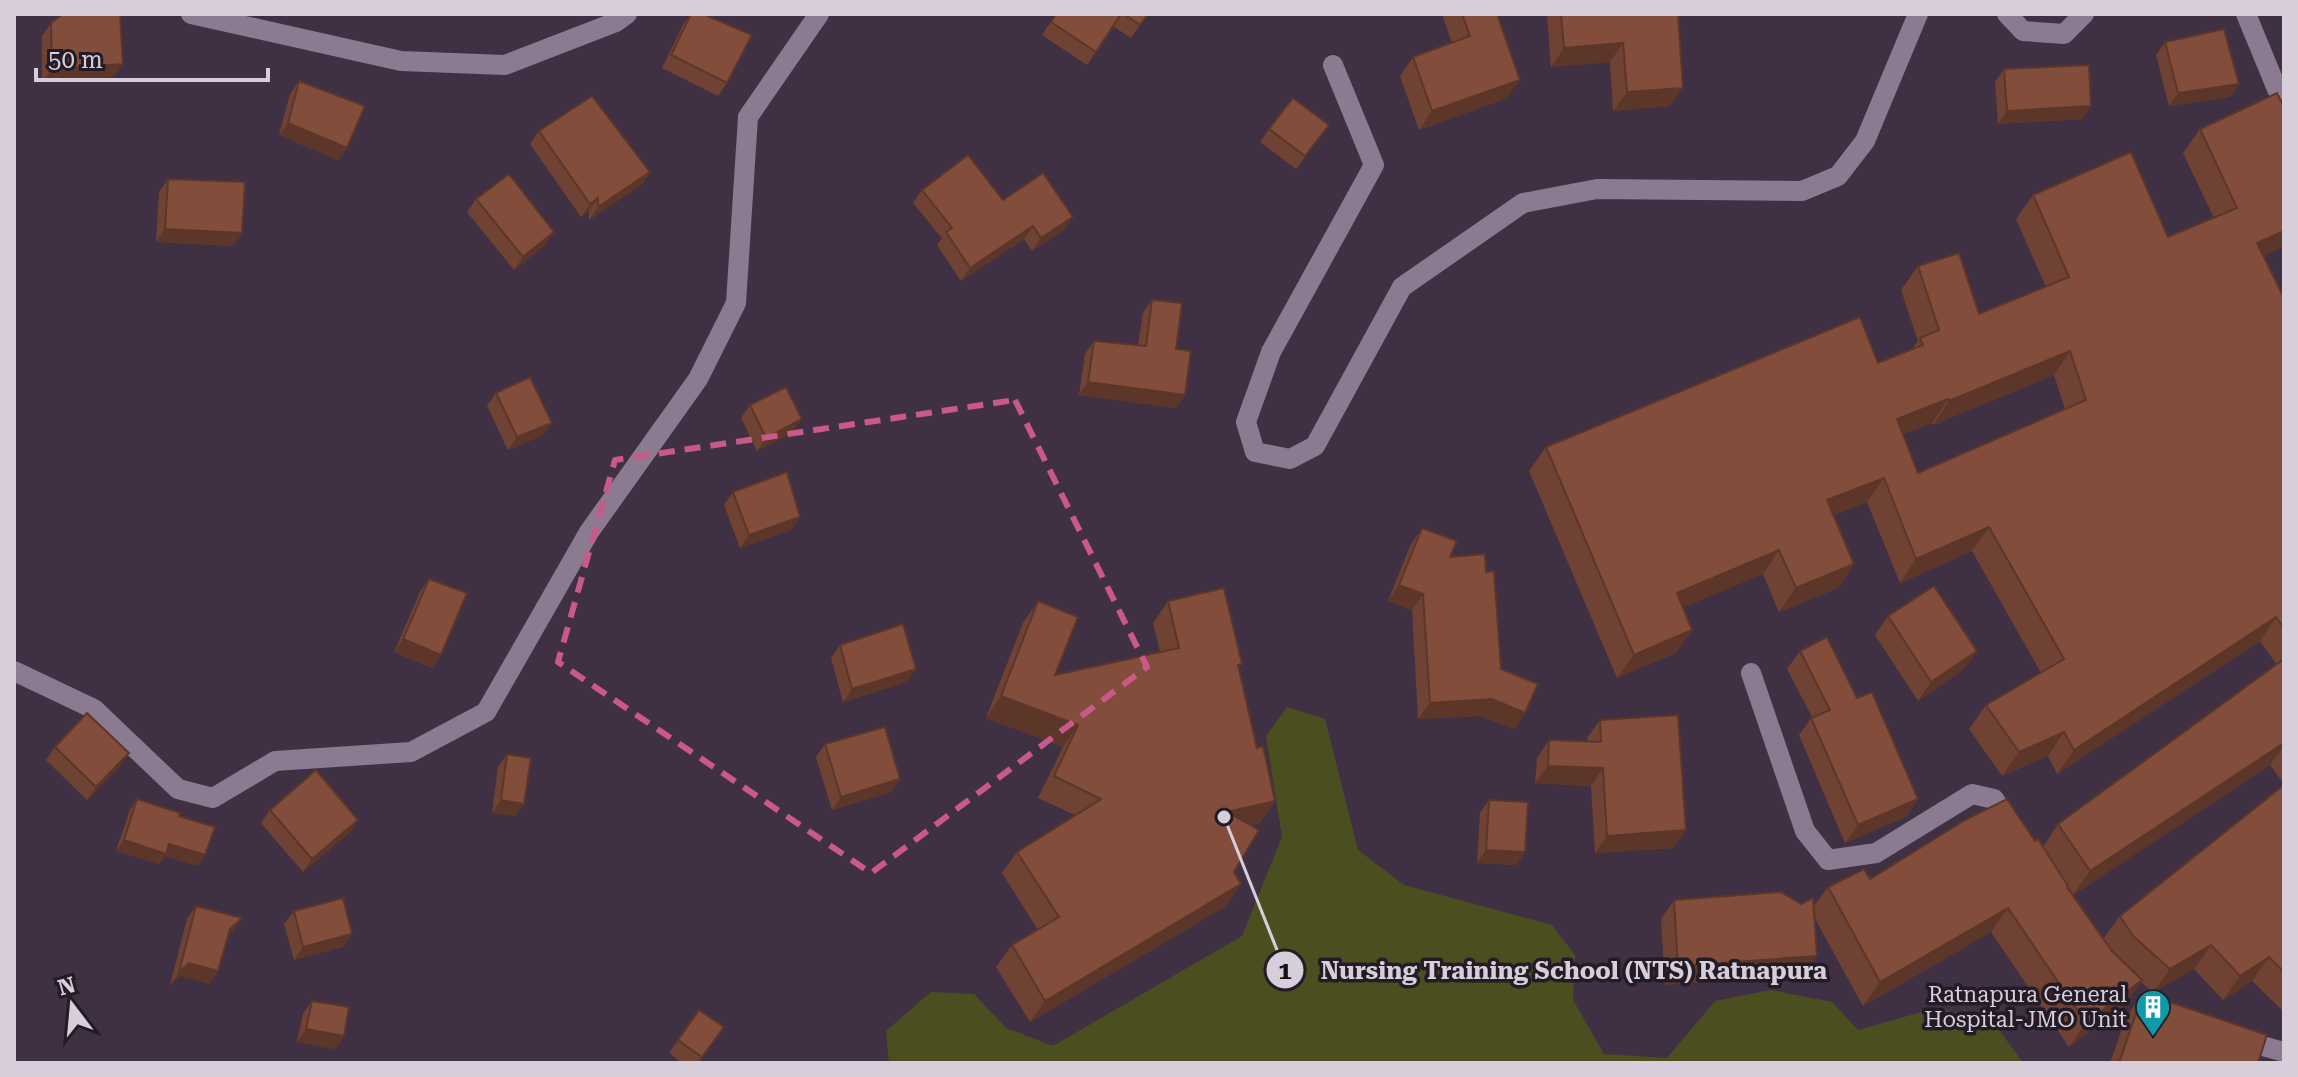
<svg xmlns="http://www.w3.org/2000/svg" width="2298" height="1077" font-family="'Roboto Serif',serif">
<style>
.green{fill:#4b4f20}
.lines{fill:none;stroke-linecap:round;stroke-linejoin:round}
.minor{stroke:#8c7a91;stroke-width:20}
.wall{fill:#704233;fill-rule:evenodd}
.shaded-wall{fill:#5b3629}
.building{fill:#824d3b;stroke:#5b3629;stroke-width:2;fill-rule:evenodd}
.marked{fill:none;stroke:#ca5888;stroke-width:6;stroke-dasharray:16 10;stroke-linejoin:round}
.labels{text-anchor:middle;stroke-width:7;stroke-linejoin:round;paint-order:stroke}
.poi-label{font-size:22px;fill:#d8cedb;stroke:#231b25;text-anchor:end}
.leader{fill:none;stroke:#d8cedb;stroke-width:3}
.callout-dot{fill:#d8cedb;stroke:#231b25;stroke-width:3}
.mark-label{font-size:24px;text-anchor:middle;font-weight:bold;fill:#111}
.callout-label{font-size:24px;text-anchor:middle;font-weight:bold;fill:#d8cedb;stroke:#231b25;stroke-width:7;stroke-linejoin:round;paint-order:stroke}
</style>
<rect width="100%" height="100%" fill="#403044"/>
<path class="green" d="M1287 707 1325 719 1358 850 1404 885 1552 925 1575 955 1573 1000 1604 1054 1667 1058 1715 1001 1771 990 1832 1002 1858 1030 1939 1007 1997 1027 2023 1063H889L886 1031 931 992 974 994 1006 1028 1053 1046 1242 936 1282 837 1266 736Z"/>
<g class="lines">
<g class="minor">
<path d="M191 14 401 61 505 65 616 22 627 14"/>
<path d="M2007 14 2023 31 2064 34 2084 14"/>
<path d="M2246 14 2284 106"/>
<path d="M1333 65 1374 165 1271 352 1246 422 1255 452 1290 459 1315 446 1402 287 1523 203 1597 189 1802 191 1838 176 1865 141 1918 14"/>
<path d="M14 671 94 709 178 789 213 798 275 761 411 752 486 712 589 532 698 379 736 303 748 117 819 14"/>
<path d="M1751 673 1805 831 1828 860 1876 853 1972 794 1994 799 2011 825"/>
<path d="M2238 1039 2284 1052"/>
</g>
</g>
<g class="wall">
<path d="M691 14H703L727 83 718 96 662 68 684 23Z"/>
<path d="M1056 14H1148L1131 38 1113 26 1087 65 1042 35Z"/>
<path d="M1445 14H1497L1507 98 1419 130 1400 76 1413 57 1452 43 1443 17Z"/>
<path d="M1547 14H1678L1670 106 1613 111 1610 62 1551 67Z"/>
<path d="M51 23 114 77 42 82V36Z"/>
<path d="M2165 42 2239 84 2230 97 2169 106 2156 55Z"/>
<path d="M2004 69 2091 106 2082 119 1998 124 1995 82Z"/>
<path d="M299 81 347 148 338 160 279 135 290 94Z"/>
<path d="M2284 107V247L2263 256 2284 298V784L2270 765 2073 895 2067 887 2103 939 2120 916 2284 785V1012L2252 981 2223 1000 2194 969 2153 992 2141 982 2125 1004 2069 1047 1991 932 1863 1006 1814 917 1817 956 1804 974 1665 985 1661 919 1674 900 1801 904 1813 907 1828 887 1870 879 2035 841 2043 847 2058 824 2277 665 2260 641 2057 774 2048 756 2002 776 1969 729 1986 705 2041 673 1972 551 1900 583 1867 502 1834 515 1854 564 1838 588 1779 612 1763 574 1683 607 1692 630 1676 653 1617 678 1529 471 1546 447 1878 363 1912 349 1918 341 1901 290 1918 266 1979 314 2046 287 2016 219 2033 195 2168 237 2214 218 2183 153 2200 129ZM2054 375 2065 409 1918 473 1903 434 1932 423 1933 425Z"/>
<path d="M1329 125 1296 169 1260 142 1269 129Z"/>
<path d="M539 131 650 172 641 185 589 220V211L581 217 530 144Z"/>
<path d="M168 179 242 233 233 246 156 242 159 192Z"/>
<path d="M922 190 1003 200 1073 217 1064 230 1032 251 1024 239 961 281 937 245 942 238 913 203Z"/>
<path d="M476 199 545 245 514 270 467 212Z"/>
<path d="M1152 300 1176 349 1185 395 1176 408 1079 395 1085 354 1094 341 1138 345 1143 313Z"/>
<path d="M496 393 543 435 508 450 487 406Z"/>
<path d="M750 405 793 432 757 451 741 418Z"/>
<path d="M733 492 791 530 740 548 724 505Z"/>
<path d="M1422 528 1450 557 1486 572 1501 669 1525 713 1514 729 1480 716 1418 719 1412 610 1388 601 1411 544Z"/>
<path d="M429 579 432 668 394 652 420 592Z"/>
<path d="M1038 601 1055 675 1160 652 1153 623 1168 601 1242 664 1238 668 1257 748 1275 801 1260 823 1250 825 1234 872 1226 906 1030 1022 996 967 1012 945 1038 930 1002 873 1017 852 1075 815 1038 798 1063 747 986 718 1023 623Z"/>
<path d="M1888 616 1977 651 1964 669 1918 701 1875 635Z"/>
<path d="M840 645 907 682 843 702 831 658Z"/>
<path d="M1800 651 1857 698 1918 799 1906 817 1845 843 1799 735 1812 717 1787 669Z"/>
<path d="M1600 720 1674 848 1595 853 1591 786 1535 783 1537 758 1549 740 1588 742 1587 738Z"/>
<path d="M825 744 891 792 832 810 816 757Z"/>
<path d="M55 747 120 766 87 800 46 760Z"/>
<path d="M507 754 524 804 515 816 492 813 498 767Z"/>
<path d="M137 799 179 816 198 866 165 856 159 864 116 851 130 810Z"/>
<path d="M1489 800 1525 852 1516 865 1477 863 1480 813Z"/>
<path d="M270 810 358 820 349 833 303 872 261 823Z"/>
<path d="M196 906 233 931 228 935 218 971 209 984 180 976 170 985 187 919Z"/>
<path d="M294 911 352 934 343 947 294 960 284 924Z"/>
<path d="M2143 993 2258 1063H2110L2126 1017Z"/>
<path d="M312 1001 344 1036 335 1049 297 1042 303 1014Z"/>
<path d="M699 1010 724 1027 698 1063H682L669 1053Z"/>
</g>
<g class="shaded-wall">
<path d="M1623 43 1610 62 1551 67 1564 48Z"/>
<path d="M123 64 114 77 42 82 52 69Z"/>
<path d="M1520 80 1507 98 1419 130 1432 111Z"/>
<path d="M2239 84 2230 97 2169 106 2178 93Z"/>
<path d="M1683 88 1670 106 1613 111 1627 92Z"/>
<path d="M2091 106 2082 119 1998 124 2007 111Z"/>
<path d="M288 123 347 148 338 160 279 135Z"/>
<path d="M650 172 641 185 589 220 598 207Z"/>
<path d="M598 198 589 211 581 217 590 204Z"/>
<path d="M1073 217 1064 230 1032 251 1041 238Z"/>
<path d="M1033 226 1024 239 961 281 970 268Z"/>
<path d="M165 229 242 233 233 246 156 242Z"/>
<path d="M2284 231V247L2240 267 2257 243Z"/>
<path d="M554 232 545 245 514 270 523 257Z"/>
<path d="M2070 351 2054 375 1933 425 1949 401Z"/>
<path d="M1088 382 1185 395 1176 408 1079 395Z"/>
<path d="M1948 399 1932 423 1881 443 1897 419Z"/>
<path d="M802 419 793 432 757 451 766 438Z"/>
<path d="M552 423 543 435 508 450 517 437Z"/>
<path d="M1884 478 1867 502 1811 524 1827 500Z"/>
<path d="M800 517 791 530 740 548 749 535Z"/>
<path d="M1989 527 1972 551 1900 583 1916 559Z"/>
<path d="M1779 550 1763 574 1660 617 1677 593Z"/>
<path d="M1854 564 1838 588 1779 612 1796 588Z"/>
<path d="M1399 585 1423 594 1412 610 1388 601Z"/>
<path d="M2276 617 2260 641 2057 774 2074 750Z"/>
<path d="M1692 630 1676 653 1617 678 1634 655Z"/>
<path d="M403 639 441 655 432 668 394 652Z"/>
<path d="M1977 651 1964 669 1918 701 1931 682Z"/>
<path d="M916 669 907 682 843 702 852 689Z"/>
<path d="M1001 696 1078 725 1063 747 986 718Z"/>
<path d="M1492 699 1525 713 1514 729 1480 716 1418 719 1430 703Z"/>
<path d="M2064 732 2048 756 2002 776 2019 752Z"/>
<path d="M2284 743V746L2270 765 2073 895 2090 871Z"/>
<path d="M129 753 120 766 87 800 96 787Z"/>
<path d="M1548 766 1603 768 1591 786 1535 783Z"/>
<path d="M900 779 891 792 832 810 841 797Z"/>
<path d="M1918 799 1906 817 1845 843 1858 825Z"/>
<path d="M501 800 524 804 515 816 492 813Z"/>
<path d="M1275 801 1260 823 1212 833 1227 812Z"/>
<path d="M358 820 349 833 303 872 312 859Z"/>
<path d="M1686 830 1674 848 1595 853 1607 836Z"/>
<path d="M124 840 169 844 205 855 198 866 165 856 159 864 116 851Z"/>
<path d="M1486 850 1525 852 1516 865 1477 863Z"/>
<path d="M1241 884 1226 906 1030 1022 1045 1001Z"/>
<path d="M2008 908 1991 932 1863 1006 1880 982Z"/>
<path d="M242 918 233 931 221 941 230 929Z"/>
<path d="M352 934 343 947 294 960 303 947Z"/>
<path d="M2211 945 2194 969 2153 992 2170 969Z"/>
<path d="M1817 956 1804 974 1665 985 1678 966Z"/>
<path d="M2269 957 2252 981 2223 1000 2240 976Z"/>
<path d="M189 963 218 971 209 984 180 976 170 985 179 972Z"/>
<path d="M2142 980 2125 1004 2069 1047 2086 1023Z"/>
<path d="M306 1029 344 1036 335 1049 297 1042Z"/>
</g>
<g class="building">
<path d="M63 14H120L123 64 52 69 51 23Z"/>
<path d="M691 14H703L752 35 727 83 671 55Z"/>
<path d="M1056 14H1121L1096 52 1051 22Z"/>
<path d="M1124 14H1148L1140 25Z"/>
<path d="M1462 14H1497L1520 80 1432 111 1413 57 1470 36Z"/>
<path d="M1561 14H1678L1683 88 1627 92 1623 43 1564 48Z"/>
<path d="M2224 29 2239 84 2178 93 2165 42Z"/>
<path d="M2089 65 2091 106 2007 111 2004 69Z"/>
<path d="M299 81 365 106 347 148 288 123Z"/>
<path d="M2277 93 2284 107V231L2257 243 2284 298V628L2276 617 2074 750 2064 732 2019 752 1986 705 2064 659 1989 527 1916 559 1884 478 1827 500 1854 564 1796 588 1779 550 1677 593 1692 630 1634 655 1546 447 1860 317 1878 363 1923 345 1920 338 1939 330 1918 266 1959 253 1979 314 2069 277 2033 195 2131 152 2168 237 2237 208 2200 129ZM2070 351 2086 400 1918 473 1897 419 1948 399 1949 401Z"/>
<path d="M592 96 650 172 598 207V198L590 204 539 131Z"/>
<path d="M1293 98 1329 125 1305 156 1269 129Z"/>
<path d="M968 155 1003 200 1043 173 1073 217 1041 238 1033 226 970 268 946 232 952 228 922 190Z"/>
<path d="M509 174 554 232 523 257 476 199Z"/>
<path d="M168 179 245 182 242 233 165 229Z"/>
<path d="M1152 300 1182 303 1176 349 1191 351 1185 395 1088 382 1094 341 1146 346Z"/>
<path d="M530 377 552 423 517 437 496 393Z"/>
<path d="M786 387 802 419 766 438 750 405Z"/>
<path d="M787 472 800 517 749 535 733 492Z"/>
<path d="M1422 528 1457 541 1450 557 1485 554 1486 572 1494 571 1501 669 1538 684 1525 713 1492 699 1430 703 1423 594 1399 585Z"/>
<path d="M429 579 467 593 441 655 403 639Z"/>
<path d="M1934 586 1977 651 1931 682 1888 616Z"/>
<path d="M1224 588 1242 664 1238 665 1257 748 1263 746 1275 801 1227 812 1259 830 1234 872 1241 884 1045 1001 1012 945 1059 917 1017 852 1101 799 1054 776 1078 725 1001 696 1038 601 1078 617 1055 675 1179 648 1168 601Z"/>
<path d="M903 624 916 669 852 689 840 645Z"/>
<path d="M1827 637 1857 698 1872 692 1918 799 1858 825 1811 718 1830 710 1800 651Z"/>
<path d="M2284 659V743L2090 871 2058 824Z"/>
<path d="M87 713 129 753 96 787 55 747Z"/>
<path d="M1678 715 1686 830 1607 836 1603 768 1548 766 1549 740 1601 742 1600 720Z"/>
<path d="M885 727 900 779 841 797 825 744Z"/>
<path d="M507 754 531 758 524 804 501 800Z"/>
<path d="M316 770 358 820 312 859 270 810Z"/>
<path d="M2284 785V972L2269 957 2240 976 2211 945 2170 969 2133 936 2120 916Z"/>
<path d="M137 799 180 813 179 816 215 827 205 855 169 844 166 854 124 840Z"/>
<path d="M2007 799 2035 841 2038 839 2068 886 2067 887 2112 951 2142 980 2086 1023 2008 908 1880 982 1828 887 1864 869 1870 879 1965 820Z"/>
<path d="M1489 800 1528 802 1525 852 1486 850Z"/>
<path d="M1781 892 1801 904 1813 898 1817 956 1678 966 1674 900Z"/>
<path d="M343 898 352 934 303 947 294 911Z"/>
<path d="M196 906 242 918 230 929 218 971 189 963 179 972Z"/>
<path d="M2143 993 2267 1035 2258 1063H2119Z"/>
<path d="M312 1001 349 1007 344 1036 306 1029Z"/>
<path d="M699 1010 724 1027 702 1057 678 1040Z"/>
</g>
<path class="marked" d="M1015 400 1147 667 871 873 558 662 615 460Z"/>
<defs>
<g id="building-pin" transform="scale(1.8)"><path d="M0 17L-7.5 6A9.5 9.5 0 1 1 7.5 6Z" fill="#0f9aa8" stroke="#231b25"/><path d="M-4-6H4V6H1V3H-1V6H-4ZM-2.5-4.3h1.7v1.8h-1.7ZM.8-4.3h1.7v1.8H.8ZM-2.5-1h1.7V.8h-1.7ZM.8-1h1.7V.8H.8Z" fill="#fff"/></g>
</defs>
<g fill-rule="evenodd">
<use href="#building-pin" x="2153" y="1007"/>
</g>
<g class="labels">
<g class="poi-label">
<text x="2127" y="1002">Ratnapura General<tspan x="2127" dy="25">Hospital-JMO Unit</tspan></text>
</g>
</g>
<path class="leader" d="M1224 817L1285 970"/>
<g class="callout-dot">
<circle cx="1224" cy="817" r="8"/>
<circle cx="1285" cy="970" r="20"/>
</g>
<g class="mark-label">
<text x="1285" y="979">1</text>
</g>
<g class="callout-label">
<text x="1574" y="979">Nursing Training School (NTS) Ratnapura</text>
</g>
<rect width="2298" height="1077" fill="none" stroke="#d8cedb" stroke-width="32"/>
<g transform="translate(72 1005) rotate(344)" stroke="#231b25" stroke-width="6" paint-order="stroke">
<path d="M0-6L14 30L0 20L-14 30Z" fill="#d8cedb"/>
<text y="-12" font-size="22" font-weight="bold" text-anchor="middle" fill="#d8cedb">N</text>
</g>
<path d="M36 68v12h232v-12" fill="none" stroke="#d8cedb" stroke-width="4"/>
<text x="48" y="68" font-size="24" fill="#d8cedb" stroke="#231b25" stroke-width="6" paint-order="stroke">50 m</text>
</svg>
